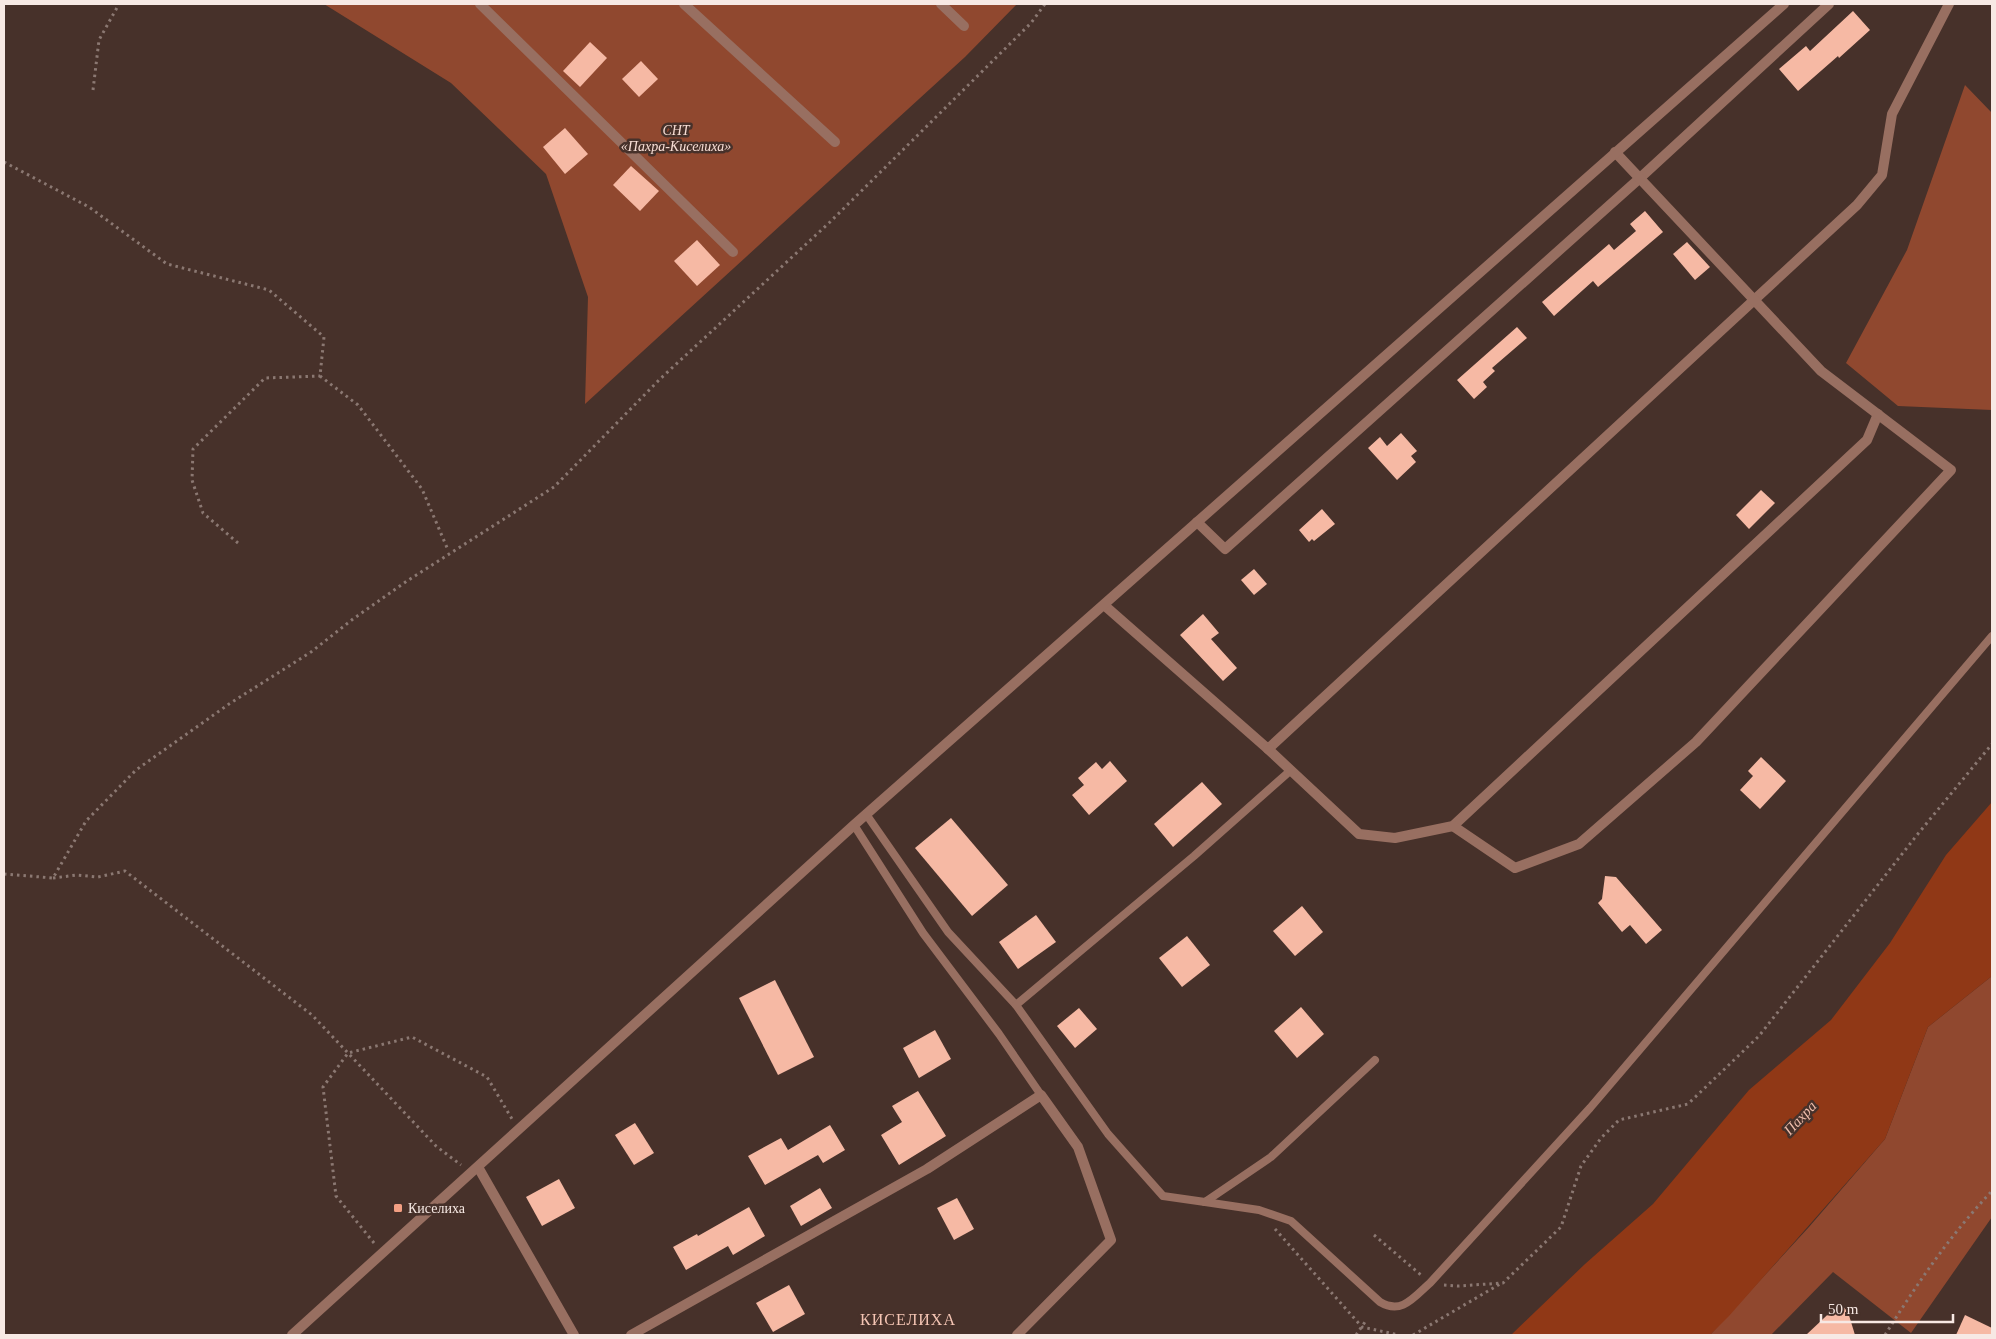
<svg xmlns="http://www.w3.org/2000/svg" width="1996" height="1339" font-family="'Times New Roman',serif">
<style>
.green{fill:#90482f}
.water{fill:#903816}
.building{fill:#f6b9a4}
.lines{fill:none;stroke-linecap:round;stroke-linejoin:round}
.path{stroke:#8b7872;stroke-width:3;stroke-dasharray:2.5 4;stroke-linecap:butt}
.service{stroke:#986f61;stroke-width:8}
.minor{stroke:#986f61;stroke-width:10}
.tertiary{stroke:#986f61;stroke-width:10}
.poi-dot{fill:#f39f83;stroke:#47312a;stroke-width:2}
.labels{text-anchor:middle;stroke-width:5;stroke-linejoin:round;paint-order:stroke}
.park-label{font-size:14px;font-style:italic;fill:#f8ded5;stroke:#47312a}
.poi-label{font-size:14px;fill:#f7e9e4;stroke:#47312a;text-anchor:start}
.water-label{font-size:15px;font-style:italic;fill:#f0beac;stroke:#47312a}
.quarter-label{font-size:16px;letter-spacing:1px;fill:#f4c4b3;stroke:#47312a}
</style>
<rect width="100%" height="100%" fill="#47312a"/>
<g class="green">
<path d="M324 4H1017L965 57 585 404 588 297 546 174 451 83Z"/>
<path d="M1965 85 1992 113V410L1898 406 1846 363 1907 250Z"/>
<path d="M1992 976V1217L1911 1333 1833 1272 1771 1335H1710L1809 1227 1885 1139 1928 1027Z"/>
</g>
<path class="water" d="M1992 802V976L1928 1027 1885 1139 1729 1316 1710 1335H1511L1585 1264 1653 1204 1749 1090 1831 1020 1890 943 1946 855Z"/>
<g class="building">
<path d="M1853 11 1870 30 1839 58 1838 56 1798 91 1779 69 1806 46 1810 51Z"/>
<path d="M590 42 607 58 580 87 563 71Z"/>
<path d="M641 61 658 79 639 97 622 79Z"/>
<path d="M565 128 588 154 565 174 543 147Z"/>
<path d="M631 166 659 191 640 211 613 185Z"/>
<path d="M1645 211 1663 232 1598 287 1593 281 1554 316 1542 302 1609 244 1614 250 1636 231 1630 224Z"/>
<path d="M697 240 720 265 697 286 674 261Z"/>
<path d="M1687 242 1710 267 1695 280 1673 254Z"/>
<path d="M1517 327 1527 338 1492 368 1495 371 1483 382 1487 387 1474 399 1457 380Z"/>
<path d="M1401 433 1417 451 1411 456 1416 462 1397 480 1368 448 1380 437 1387 446Z"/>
<path d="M1761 490 1775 503 1749 529 1736 515Z"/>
<path d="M1322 509 1335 524 1314 541 1312 539 1309 542 1299 530Z"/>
<path d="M1254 569 1267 584 1254 595 1241 580Z"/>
<path d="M1203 614 1219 633 1211 639 1237 668 1223 681 1180 635Z"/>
<path d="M1761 757 1786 781 1760 809 1740 790 1753 776 1748 771Z"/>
<path d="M1110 761 1127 781 1089 815 1072 795 1084 785 1078 778 1096 762 1102 769Z"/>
<path d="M1202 782 1222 804 1173 847 1154 824Z"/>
<path d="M951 818 1008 885 972 916 915 848Z"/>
<path d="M1605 876 1616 877 1662 930 1646 944 1630 925 1622 932 1598 903 1602 899Z"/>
<path d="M1302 906 1323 932 1295 956 1273 931Z"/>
<path d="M1036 915 1056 942 1018 969 999 942Z"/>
<path d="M1187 936 1210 965 1182 987 1159 958Z"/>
<path d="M775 980 814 1057 778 1075 739 998Z"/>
<path d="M1301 1007 1324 1034 1297 1058 1274 1031Z"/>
<path d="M1079 1008 1097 1029 1075 1048 1057 1026Z"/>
<path d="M935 1030 951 1059 919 1078 903 1048Z"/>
<path d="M918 1091 946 1136 899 1165 881 1135 902 1122 892 1106Z"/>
<path d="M635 1123 654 1153 634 1165 615 1135Z"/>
<path d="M830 1125 845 1150 823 1163 818 1155 765 1185 748 1156 781 1138 788 1150Z"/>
<path d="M559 1179 575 1208 542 1226 526 1197Z"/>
<path d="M820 1188 832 1208 801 1226 790 1206Z"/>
<path d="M957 1198 974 1229 954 1240 937 1208Z"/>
<path d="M749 1207 765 1236 733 1255 728 1246 686 1270 673 1247 697 1234 698 1236Z"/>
<path d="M789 1285 805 1314 773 1332 756 1303Z"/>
<path d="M1840 1303 1848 1312 1855 1335H1806Z"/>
<path d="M1965 1315 1992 1328V1335H1956Z"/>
</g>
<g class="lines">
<g class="path">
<path d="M93 90 99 40 119 4"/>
<path d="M4 162 89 207 167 264 269 290 324 337 320 376 358 405 422 489 448 550"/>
<path d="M238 543 203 513 192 480 193 449 265 378 320 376"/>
<path d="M4 874 53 878 86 821 136 770 229 704 311 652 353 619 407 581 554 487 660 379 830 222 1031 23 1045 4"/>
<path d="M53 878 77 875 98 877 125 871 312 1015 436 1146 461 1165"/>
<path d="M1275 1229 1362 1327 1399 1335"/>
<path d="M1374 1235 1421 1275"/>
<path d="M374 1243 336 1196 323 1087 348 1053 412 1037 487 1077 512 1119"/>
<path d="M1444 1285 1458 1286 1503 1283 1561 1227 1581 1166 1601 1138 1619 1120 1688 1104 1759 1036 1917 835 1992 744"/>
<path d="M1356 1335 1367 1319"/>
<path d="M1413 1335 1500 1284"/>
<path d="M1885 1335C1917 1284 1950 1235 1992 1191"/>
</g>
<g class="service">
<path d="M866 814 948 932 1016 1005 1108 1134 1163 1196 1205 1202 1271 1157 1375 1060"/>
<path d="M854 825 923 933 999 1034 1041 1095"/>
<path d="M1016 1005 1194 856 1290 771"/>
<path d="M1205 1202 1259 1210 1291 1221 1380 1302C1402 1315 1414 1297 1430 1283L1590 1108 1992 636"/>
</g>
<g class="minor">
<path d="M480 4 733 252"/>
<path d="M684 4 835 142"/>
<path d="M941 4 964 26"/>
<path d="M1197 522 1225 549 1640 178 1829 4"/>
<path d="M1104 605 1268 749 1857 205 1882 175 1892 114 1949 4"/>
<path d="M1268 749 1359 834 1395 838 1453 826 1867 440 1878 414"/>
<path d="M1453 826 1515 868 1579 844 1696 742 1951 470 1821 371 1615 152"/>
<path d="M478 1167 574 1335"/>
<path d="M631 1335 927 1169 1041 1095 1078 1147 1111 1240 1017 1335"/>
</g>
<path class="tertiary" d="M292 1335 854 825 1784 4"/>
</g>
<rect class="poi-dot" x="393" y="1203" width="10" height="10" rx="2.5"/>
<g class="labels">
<g class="park-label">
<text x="676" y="135">СНТ<tspan x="676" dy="16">«Пахра-Киселиха»</tspan></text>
</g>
<g class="poi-label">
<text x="408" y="1213">Киселиха</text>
</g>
<g class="water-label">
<text transform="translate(1800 1118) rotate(-47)" y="5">Пахра</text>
</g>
<g class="quarter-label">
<text x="908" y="1325">КИСЕЛИХА</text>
</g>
</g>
<rect width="1996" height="1339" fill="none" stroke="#f7e9e4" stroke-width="10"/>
<path d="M1821 1314v8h132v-8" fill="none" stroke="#f7e9e4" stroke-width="2.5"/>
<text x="1828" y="1314" font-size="15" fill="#f7e9e4" stroke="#47312a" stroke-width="4" paint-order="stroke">50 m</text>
</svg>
